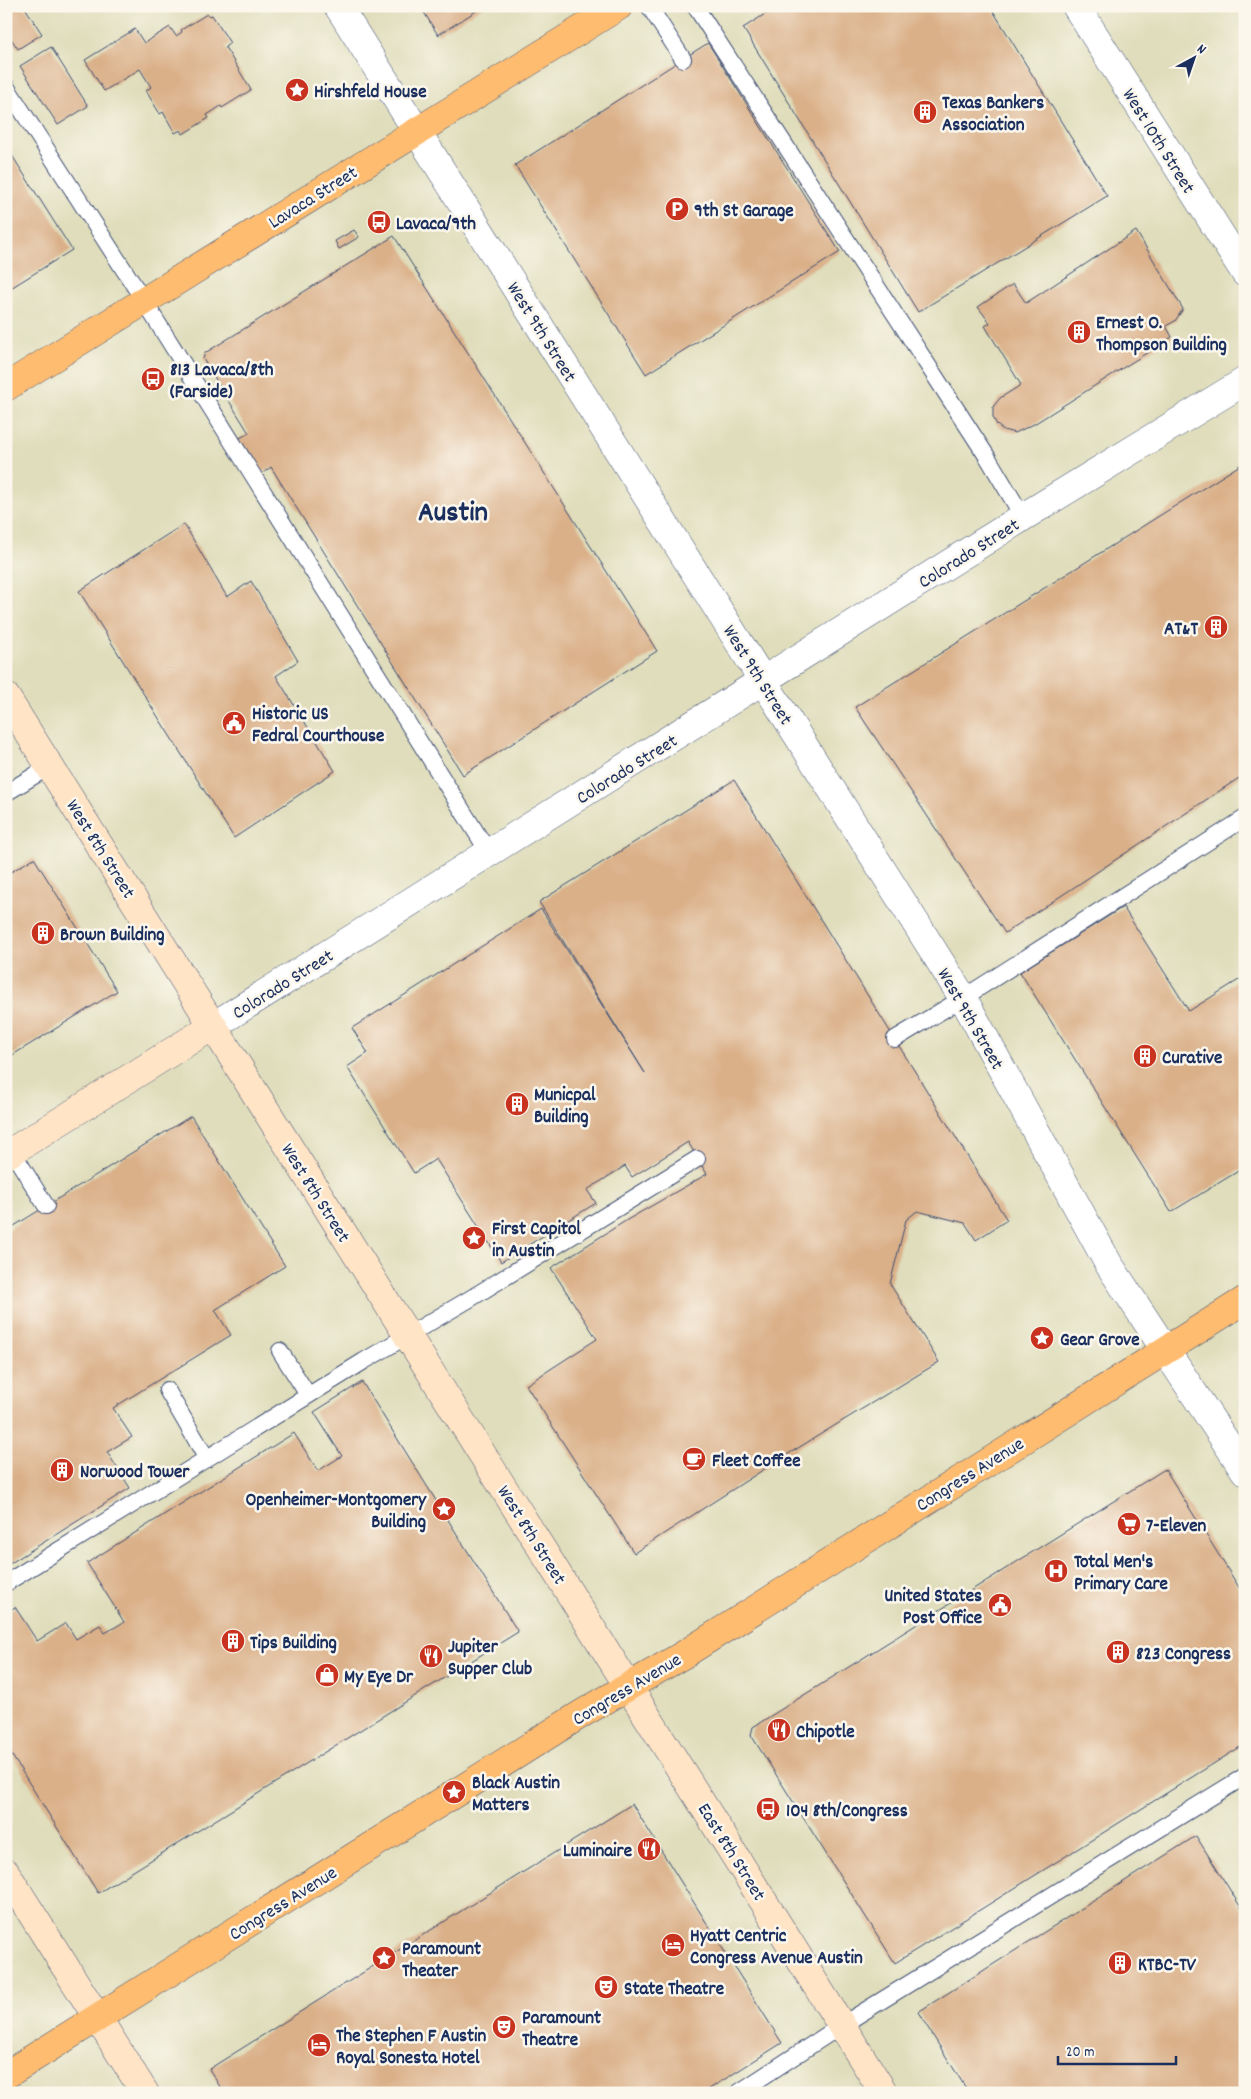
<svg xmlns="http://www.w3.org/2000/svg" width="1251" height="2099" font-family="Dekko,sans-serif">
<style>
.built{fill:#dfddbb}
.building{fill:#dab089}
.lines{fill:none;stroke-linecap:round;stroke-linejoin:round}
.lane-casing{stroke:#3c4b70;stroke-width:18}
.street-casing{stroke:#3c4b70;stroke-width:29}
.secondary-casing{stroke:#3c4b70;stroke-width:29}
.primary-casing{stroke:#3c4b70;stroke-width:29}
.lane{stroke:#fff;stroke-width:16}
.street{stroke:#fff;stroke-width:28}
.secondary{stroke:#ffe4c6;stroke-width:28}
.primary{stroke:#febc70;stroke-width:28}
.labels{text-anchor:middle;stroke-width:5;stroke-linejoin:round;paint-order:stroke}
.poi-label{font-size:19px;font-weight:bold;fill:#1b2f5e;stroke:#fbf7ec;text-anchor:start}
.street-label{font-size:19px;fill:#1b2f5e;stroke:#fbf7ec}
.town-label{font-size:29px;font-weight:bold;fill:#1b2f5e;stroke:#fbf7ec}
</style>
<rect width="100%" height="100%" fill="#fbf7ec"/>
<filter id="ink" filterUnits="userSpaceOnUse"><feTurbulence type="fractalNoise" baseFrequency=".02" numOctaves="2"/><feDisplacementMap in="SourceGraphic" scale="10" xChannelSelector="R" yChannelSelector="G"/><feConvolveMatrix kernelMatrix="1 2 1 2 8 2 1 2 1" color-interpolation-filters="sRGB"/></filter>
<filter id="wash" filterUnits="userSpaceOnUse"><feTurbulence type="fractalNoise" baseFrequency=".0096" numOctaves="4" result="noise"/><feDisplacementMap in="SourceGraphic" scale="20" xChannelSelector="R" yChannelSelector="G"/><feGaussianBlur stdDeviation="1.12" result="paint"/><feColorMatrix in="noise" values="0 0 0 0 0 0 0 0 0 0 0 0 0 0 0 0 0 1.4 0 .05"/><feComposite in="paint" operator="in"/></filter>
<g filter="url(#wash)">
<rect width="100%" height="100%" fill="#f6ebd6"/>
<rect class="built" x="6" y="6" width="1239" height="2087"/>
<g id="blocks">
<g class="building">
<path d="M12 6H24L42 34 18 49 6 31V10Z"/>
<path d="M420 6H484L438 35Z"/>
<path d="M778 6H990L1107 196 918 312 743 28Z"/>
<path d="M207 14 209 16 212 15 230 43 225 47 251 90 222 108 221 106 207 115 209 118 183 134 181 130 175 133 163 112 160 114 146 91 151 87 140 69 104 91 85 60 135 29 144 43 170 27 176 36 182 32 181 30Z"/>
<path d="M708 43 840 252 646 374 515 165Z"/>
<path d="M51 47 88 106 58 125 20 66Z"/>
<path d="M6 146 72 250 6 291Z"/>
<path d="M354 230 359 237 339 249 335 241Z"/>
<path d="M1136 231 1183 309 1175 321 1166 326 1172 337 1034 424 1015 433 1003 430 997 425 993 417V407L1000 398 1021 385 985 326 990 323 978 307 1013 284 1026 303Z"/>
<path d="M394 236 657 651 463 775 271 467 260 475 238 439 249 433 203 359 205 353Z"/>
<path d="M1245 462V774L1005 933 855 707Z"/>
<path d="M184 524 227 597 251 581 298 661 276 676 335 771 234 838 79 591Z"/>
<path d="M734 780 1007 1220 976 1240 965 1223 917 1211 906 1220 890 1284 939 1362 780 1459 634 1553 526 1385 597 1339 551 1268 627 1220 707 1174 688 1142 632 1177 625 1166 587 1190 596 1203 501 1262 436 1159 414 1173 347 1067 368 1053 352 1028 541 909 645 1073 539 902Z"/>
<path d="M34 858 117 991 6 1059V875Z"/>
<path d="M1123 907 1189 1011 1245 976V1167L1171 1212 1020 972Z"/>
<path d="M191 1116 285 1266 215 1310 231 1335 113 1408 132 1437 107 1452 130 1488 6 1566V1231Z"/>
<path d="M362 1382 518 1632 98 1893 6 1746V1612L15 1607 37 1641 66 1623 76 1639 100 1625 105 1633 124 1622 87 1563 294 1433 318 1471 342 1456 314 1412Z"/>
<path d="M1165 1469 1245 1597V1744L895 1963 751 1735 753 1727Z"/>
<path d="M632 1804 782 2043 703 2093H224L209 2069Z"/>
<path d="M1196 1836 1245 1914V2093H969L918 2012Z"/>
</g>
</g>
</g>
<g filter="url(#ink)">
<use href="#blocks" fill-opacity="0" stroke="#3c4b70" stroke-width="1"/>
<g class="lines">
<g class="lane-casing">
<g id="lane">
<path d="M649 6 683 59"/>
<path d="M695 6 988 458 1023 517"/>
<path d="M6 86 144 301 489 853"/>
<path d="M6 793 50 766"/>
<path d="M895 1039 963 998 1245 818"/>
<path d="M12 1151 46 1206"/>
<path d="M280 1351 308 1395"/>
<path d="M167 1390 207 1459"/>
<path d="M6 1583 364 1361 468 1300 697 1159"/>
<path d="M738 2093 842 2025 1245 1776"/>
</g>
</g>
<g class="street-casing">
<g id="street">
<path d="M338 6 963 998 1108 1263 1245 1471"/>
<path d="M1076 6 1245 273"/>
<path d="M213 1026 1023 517 1245 381"/>
</g>
</g>
<g class="secondary-casing">
<g id="secondary">
<path d="M6 697 884 2093"/>
<path d="M6 1155 213 1026"/>
<path d="M6 1873 145 2093"/>
</g>
</g>
<g class="primary-casing">
<g id="primary">
<path d="M6 387 619 6"/>
<path d="M6 2075 583 1713 683 1655 1245 1300"/>
</g>
</g>
<use href="#lane" class="lane"/>
<use href="#street" class="street"/>
<use href="#secondary" class="secondary"/>
<use href="#primary" class="primary"/>
</g>
</g>
<defs>
<g id="sight-disc" transform="scale(1.25)"><circle r="9.5" fill="#c8321e" stroke="#fbf7ec"/><path d="M0-6L1.8-2.2L6-1.7L2.9 1.2L3.7 5.4L0 3.3L-3.7 5.4L-2.9 1.2L-6-1.7L-1.8-2.2Z" fill="#fff"/></g>
<g id="building-disc" transform="scale(1.25)"><circle r="9.5" fill="#c8321e" stroke="#fbf7ec"/><path d="M-4-6H4V6H1V3H-1V6H-4ZM-2.5-4.3h1.7v1.8h-1.7ZM.8-4.3h1.7v1.8H.8ZM-2.5-1h1.7V.8h-1.7ZM.8-1h1.7V.8H.8Z" fill="#fff"/></g>
<g id="parking-disc" transform="scale(1.25)"><circle r="9.5" fill="#c8321e" stroke="#fbf7ec"/><path d="M-3.5-5.5H1a3.5 3.5 0 0 1 0 7H-1V5.5H-3.5ZM-1-3.4V-.6H.8a1.4 1.4 0 0 0 0-2.8Z" fill="#fff"/></g>
<g id="bus-disc" transform="scale(1.25)"><circle r="9.5" fill="#c8321e" stroke="#fbf7ec"/><path d="M-5-6H5V4H4V6H2V4H-2V6H-4V4H-5ZM-3.5-4V0h7V-4ZM-3.5 1.2v1.5H-2V1.2ZM2 1.2v1.5H3.5V1.2Z" fill="#fff"/></g>
<g id="civic-disc" transform="scale(1.25)"><circle r="9.5" fill="#c8321e" stroke="#fbf7ec"/><path d="M-.6-6.5H3V-4.5H.6V-3L4-1V1h2V6H-6V1h2V-1L-.6-3ZM-1.2 2.5V6h2.4V2.5Z" fill="#fff"/></g>
<g id="cafe-disc" transform="scale(1.25)"><circle r="9.5" fill="#c8321e" stroke="#fbf7ec"/><path d="M-5.5-4.5H6V0H3Q3 3.5 0 3.5H-2.5Q-5.5 3.5-5.5 0ZM3-3.2v2h1.7v-2ZM-6 4.5H4V6H-6Z" fill="#fff"/></g>
<g id="supermarket-disc" transform="scale(1.25)"><circle r="9.5" fill="#c8321e" stroke="#fbf7ec"/><path d="M-6-5.5h2.5l.6 2H6L4.5 2H-2.5L-4.4-4H-6ZM-1.5 3.2a1.3 1.3 0 1 0 .1 0ZM3 3.2a1.3 1.3 0 1 0 .1 0Z" fill="#fff"/></g>
<g id="hospital-disc" transform="scale(1.25)"><circle r="9.5" fill="#c8321e" stroke="#fbf7ec"/><path d="M-5-5h3v3.5h4V-5h3V5h-3V1.5h-4V5h-3Z" fill="#fff"/></g>
<g id="restaurant-disc" transform="scale(1.25)"><circle r="9.5" fill="#c8321e" stroke="#fbf7ec"/><path d="M-5-6h1v4h1v-4h1v4h1v-4h1v5L-1.5 .5V6h-2V.5L-5-1ZM5-6V6H3V1.5H1.5Q1.5-4 5-6Z" fill="#fff"/></g>
<g id="shop-disc" transform="scale(1.25)"><circle r="9.5" fill="#c8321e" stroke="#fbf7ec"/><path d="M-5-2.5h2.3a2.7 3.5 0 0 1 5.4 0H5L5.5 6h-11ZM-1.5-2.5h3a1.5 2.3 0 0 0-3 0Z" fill="#fff"/></g>
<g id="hotel-disc" transform="scale(1.25)"><circle r="9.5" fill="#c8321e" stroke="#fbf7ec"/><path d="M-6-4.5h1.5V1H6V5H4.5V3h-9V5H-6ZM-4 0a1.8 1.8 0 1 1 3.6 0ZM.5 0V-2.5h3Q6-2.5 6 0Z" fill="#fff"/></g>
<g id="theatre-disc" transform="scale(1.25)"><circle r="9.5" fill="#c8321e" stroke="#fbf7ec"/><path d="M-5-5.5Q0-4 5-5.5V0Q5 5 0 6Q-5 5-5 0ZM-3.3-2.5H-1v1.5H-3.3ZM1-2.5H3.3v1.5H1ZM-2.8 1Q0 5.5 2.8 1Z" fill="#fff"/></g>
</defs>
<g fill-rule="evenodd">
<use href="#sight-disc" x="297" y="90"/>
<use href="#building-disc" x="925" y="112"/>
<use href="#parking-disc" x="677" y="209"/>
<use href="#bus-disc" x="379" y="222"/>
<use href="#building-disc" x="1079" y="332"/>
<use href="#bus-disc" x="153" y="379"/>
<use href="#building-disc" x="1216" y="627"/>
<use href="#civic-disc" x="234" y="723"/>
<use href="#building-disc" x="43" y="933"/>
<use href="#building-disc" x="1145" y="1056"/>
<use href="#building-disc" x="517" y="1104"/>
<use href="#sight-disc" x="474" y="1238"/>
<use href="#sight-disc" x="1042" y="1338"/>
<use href="#cafe-disc" x="694" y="1459"/>
<use href="#building-disc" x="62" y="1470"/>
<use href="#sight-disc" x="444" y="1509"/>
<use href="#supermarket-disc" x="1129" y="1524"/>
<use href="#hospital-disc" x="1056" y="1571"/>
<use href="#civic-disc" x="1000" y="1605"/>
<use href="#building-disc" x="233" y="1641"/>
<use href="#building-disc" x="1118" y="1652"/>
<use href="#restaurant-disc" x="431" y="1656"/>
<use href="#shop-disc" x="327" y="1675"/>
<use href="#restaurant-disc" x="779" y="1730"/>
<use href="#sight-disc" x="454" y="1792"/>
<use href="#bus-disc" x="768" y="1809"/>
<use href="#restaurant-disc" x="649" y="1849"/>
<use href="#hotel-disc" x="673" y="1945"/>
<use href="#sight-disc" x="384" y="1958"/>
<use href="#building-disc" x="1120" y="1963"/>
<use href="#theatre-disc" x="606" y="1987"/>
<use href="#theatre-disc" x="504" y="2027"/>
<use href="#hotel-disc" x="319" y="2045"/>
</g>
<g class="labels">
<g class="poi-label">
<text x="314" y="97">Hirshfeld House</text>
<text x="942" y="108">Texas Bankers<tspan x="942" dy="22">Association</tspan></text>
<text x="694" y="216">9th St Garage</text>
<text x="396" y="229">Lavaca/9th</text>
<text x="1096" y="328">Ernest O.<tspan x="1096" dy="22">Thompson Building</tspan></text>
<text x="170" y="375">813 Lavaca/8th<tspan x="170" dy="22">(Farside)</tspan></text>
<text x="1198" y="634" text-anchor="end">AT&amp;T</text>
<text x="252" y="719">Historic US<tspan x="252" dy="22">Fedral Courthouse</tspan></text>
<text x="60" y="940">Brown Building</text>
<text x="1162" y="1063">Curative</text>
<text x="534" y="1100">Municpal<tspan x="534" dy="22">Building</tspan></text>
<text x="492" y="1234">First Capitol<tspan x="492" dy="22">in Austin</tspan></text>
<text x="1060" y="1345">Gear Grove</text>
<text x="712" y="1466">Fleet Coffee</text>
<text x="80" y="1477">Norwood Tower</text>
<text x="426" y="1505" text-anchor="end">Openheimer-Montgomery<tspan x="426" dy="22">Building</tspan></text>
<text x="1146" y="1531">7-Eleven</text>
<text x="1074" y="1567">Total Men's<tspan x="1074" dy="22">Primary Care</tspan></text>
<text x="982" y="1601" text-anchor="end">United States<tspan x="982" dy="22">Post Office</tspan></text>
<text x="250" y="1648">Tips Building</text>
<text x="448" y="1652">Jupiter<tspan x="448" dy="22">Supper Club</tspan></text>
<text x="1136" y="1659">823 Congress</text>
<text x="344" y="1682">My Eye Dr</text>
<text x="796" y="1737">Chipotle</text>
<text x="472" y="1788">Black Austin<tspan x="472" dy="22">Matters</tspan></text>
<text x="786" y="1816">104 8th/Congress</text>
<text x="632" y="1856" text-anchor="end">Luminaire</text>
<text x="690" y="1941">Hyatt Centric<tspan x="690" dy="22">Congress Avenue Austin</tspan></text>
<text x="402" y="1954">Paramount<tspan x="402" dy="22">Theater</tspan></text>
<text x="1138" y="1970">KTBC-TV</text>
<text x="624" y="1994">State Theatre</text>
<text x="522" y="2023">Paramount<tspan x="522" dy="22">Theatre</tspan></text>
<text x="336" y="2041">The Stephen F Austin<tspan x="336" dy="22">Royal Sonesta Hotel</tspan></text>
</g>
<g class="street-label">
<text transform="translate(1160 140) rotate(58)" y="7">West 10th Street</text>
<text transform="translate(312 196) rotate(-32)" y="7">Lavaca Street</text>
<text transform="translate(543 331) rotate(58)" y="7">West 9th Street</text>
<text transform="translate(968 552) rotate(-32)" y="7">Colorado Street</text>
<text transform="translate(759 674) rotate(58)" y="7">West 9th Street</text>
<text transform="translate(626 768) rotate(-32)" y="7">Colorado Street</text>
<text transform="translate(102 848) rotate(58)" y="7">West 8th Street</text>
<text transform="translate(282 983) rotate(-32)" y="7">Colorado Street</text>
<text transform="translate(972 1018) rotate(60)" y="7">West 9th Street</text>
<text transform="translate(317 1192) rotate(58)" y="7">West 8th Street</text>
<text transform="translate(969 1473) rotate(-32)" y="7">Congress Avenue</text>
<text transform="translate(533 1534) rotate(58)" y="7">West 8th Street</text>
<text transform="translate(626 1688) rotate(-31)" y="7">Congress Avenue</text>
<text transform="translate(733 1851) rotate(58)" y="7">East 8th Street</text>
<text transform="translate(282 1902) rotate(-32)" y="7">Congress Avenue</text>
</g>
<g class="town-label">
<text x="453" y="520">Austin</text>
</g>
</g>
<rect width="1251" height="2099" fill="none" stroke="#fbf7ec" stroke-width="25"/>
<g transform="translate(1194 58) rotate(40)" stroke="#fbf7ec" stroke-width="4" paint-order="stroke">
<path d="M0-4L9 19L0 12L-9 19Z" fill="#1b2f5e"/>
<text y="-8" font-size="14" font-weight="bold" text-anchor="middle" fill="#1b2f5e">N</text>
</g>
<path d="M1058 2056v8h118v-8" fill="none" stroke="#1b2f5e" stroke-width="2.5"/>
<text x="1066" y="2056" font-size="15" fill="#1b2f5e" stroke="#fbf7ec" stroke-width="4" paint-order="stroke">20 m</text>
</svg>
